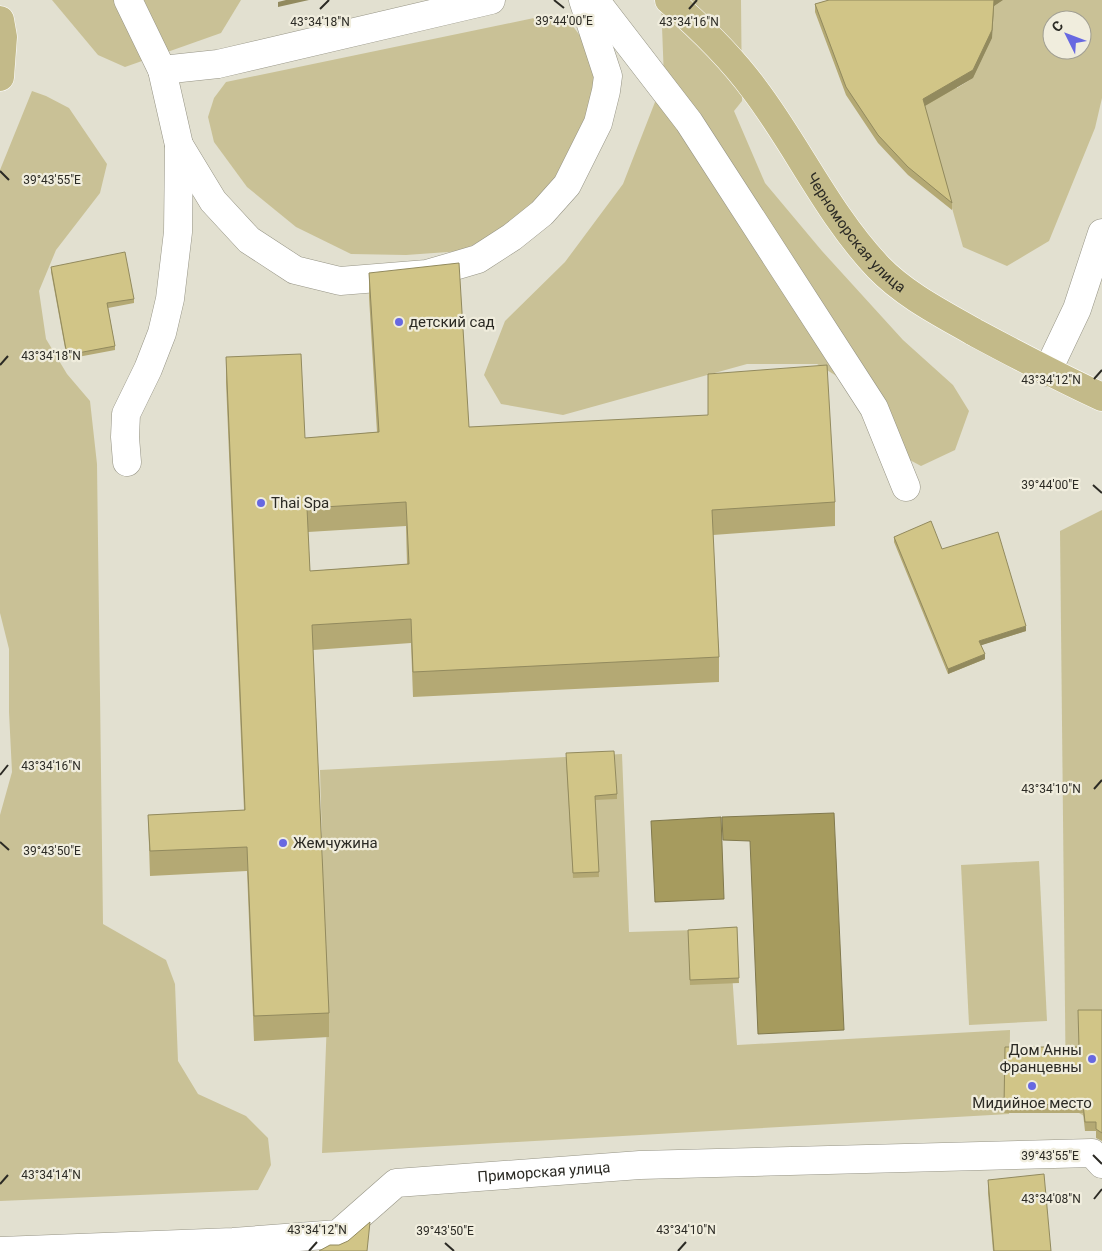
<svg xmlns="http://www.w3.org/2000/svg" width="1102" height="1251" font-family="Roboto,sans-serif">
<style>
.green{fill:#c9c196;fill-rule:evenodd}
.water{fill:#a69b5e;stroke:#81794d}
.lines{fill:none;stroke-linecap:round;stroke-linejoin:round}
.minor-casing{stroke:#969485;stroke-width:29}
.major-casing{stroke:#fff;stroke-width:29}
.minor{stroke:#fff;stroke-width:28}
.major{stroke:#c3ba89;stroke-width:28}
.wall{fill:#b4a974;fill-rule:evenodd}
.shaded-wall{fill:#928a5e}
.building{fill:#d1c587;stroke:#928a5e;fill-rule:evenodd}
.ticks{fill:none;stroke:#2b2a24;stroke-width:2}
.poi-dot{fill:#6768e1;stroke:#f0eddd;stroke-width:2}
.labels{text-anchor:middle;stroke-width:4.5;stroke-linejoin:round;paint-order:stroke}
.street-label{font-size:15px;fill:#2b2a24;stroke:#f0eddd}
.poi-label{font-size:15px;fill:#2b2a24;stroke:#f0eddd;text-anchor:start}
.ticks-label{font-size:12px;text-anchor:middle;fill:#2b2a24;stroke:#f0eddd;stroke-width:4.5;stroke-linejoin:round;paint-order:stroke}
</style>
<rect width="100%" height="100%" fill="#e2e0d0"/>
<g class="green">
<path d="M52 0H241L221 33 125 67 98 55Z"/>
<path d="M661 0H741L742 101 734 111 765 183 822 251 903 340 953 385 969 411 955 450 921 466 882 445 848 383 817 364H747L563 415 501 404 484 375 505 321 565 262 623 184 664 79Z"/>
<path d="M1003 0H1102V98L1095 128 1049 241 1007 266 963 247 916 81 953 71 957 88 973 78 992 38 994 6ZM1052 20H1082V50H1052Z"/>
<path d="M534 18 569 21 584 41 602 82 556 183 515 222 462 251 406 255 351 254 296 227 247 187 214 142 208 117 214 98 226 82Z"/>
<path d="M32 91 46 96 69 108 107 164 100 193 56 250 39 291 46 339 67 374 90 401 97 464 103 924 166 960 175 984 178 1061 198 1094 246 1116 268 1138 271 1165 258 1190 0 1201V815L12 772 9 712V649L0 613V170Z"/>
<path d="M1102 510V1127L1066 1105 1060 531Z"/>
<path d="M622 754 629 932 729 929 737 1045 1010 1030 1009 1114 322 1153 327 1019 320 770Z"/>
<path d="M1039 861 1047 1021 969 1025 961 865Z"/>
</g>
<g class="water">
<path d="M834 813 844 1030 758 1034 750 841 723 840 722 817Z"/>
<path d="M721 817 724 899 655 902 651 821Z"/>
</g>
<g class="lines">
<g class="minor-casing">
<g id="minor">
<path d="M595 0 689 122 874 408 906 487"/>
<path d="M162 70 218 64 491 0"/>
<path d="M179 145 213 201 249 240 295 270 340 281 427 274 478 259 512 237 542 213 567 185 598 123 606 91 608 76 583 0"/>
<path d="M1047 372 1077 309 1102 233"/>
<path d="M127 462 125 437 126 414 148 369 162 333 170 299 178 232 179 145 162 70 128 0"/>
<path id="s1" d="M0 1251 233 1242 338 1234 396 1183 640 1165 1092 1153 1102 1164"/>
</g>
</g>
<g class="major-casing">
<g id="major">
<path id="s2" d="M669 0C700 27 731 57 755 90 798 147 828 214 878 267 905 295 941 313 974 332 1017 355 1058 377 1102 397"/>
<path d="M0 20 3 37 0 77"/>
</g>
</g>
<use href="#minor" class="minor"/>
<use href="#major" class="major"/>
</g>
<g class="wall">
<path d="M829 0H1003L994 6 992 38 973 78 925 106 952 203V210L908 175 878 143 846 95 815 12V4Z"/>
<path d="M51 267 134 299V303L108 308 115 346V350L67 359 51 272Z"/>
<path d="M369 273 469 427 835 502V526L713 535 719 657V682L413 697 411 643 313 650 329 1013V1037L254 1041 247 871 150 876 148 815 244 810 226 382V357L305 438 377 432 369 297ZM406 526 407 564 310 571 308 532Z"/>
<path d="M894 537 942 549 1026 631 981 645 985 659 948 674 894 542Z"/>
<path d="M566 758 617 794V799L595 800 599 877 573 878Z"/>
<path d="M737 927 739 983 690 985 688 930Z"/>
<path d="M1102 1010V1141L1096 1138V1131H1085L1083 1113H1004L1005 1047H1078Z"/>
<path d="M988 1180 1051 1251H993L988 1193Z"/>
</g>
<g class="shaded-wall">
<path d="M286 0H309L278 7V2Z"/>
<path d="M994 0H1003L994 6 992 38 973 78 923 107V99Z"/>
<path d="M1026 626V631L979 646V641Z"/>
<path d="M985 654V659L948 674V669Z"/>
</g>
<g class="building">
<path d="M829 0H994L992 30 973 70 923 99 952 203 908 167 878 135 846 87 815 4Z"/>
<path d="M125 252 134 299 107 303 115 346 67 355 51 267Z"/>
<path d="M459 263 469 427 708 415V374L827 365 835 502 712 510 719 657 413 672 411 619 312 625 329 1013 254 1016 247 847 150 851 148 815 245 810 226 357 301 354 305 438 379 432 369 273ZM406 502 409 564 310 571 307 508Z"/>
<path d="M931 521 942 549 998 532 1026 626 979 641 985 654 948 669 894 537Z"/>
<path d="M614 751 617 794 595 796 599 872 573 873 566 753Z"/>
<path d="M737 927 739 978 690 980 688 930Z"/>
<path d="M1078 1010H1102V1133L1096 1129V1122H1085L1083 1104 1004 1105 1005 1047H1079Z"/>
<path d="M1044 1174 1051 1251H994L988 1180Z"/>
<path d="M370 1222 367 1251H319L330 1245H339L348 1241Z"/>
</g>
<path class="ticks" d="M554 0 564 8M320 9 329 0M689 9 697 0M0 171 9 180M0 365 8 356M1094 379 1102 370M1093 485 1102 493M0 775 8 765M1094 789 1102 780M0 842 9 850M1093 1155 1102 1164M0 1184 8 1175M1094 1199 1102 1189M445 1243 454 1251M309 1251 317 1242M678 1251 686 1242"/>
<g class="poi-dot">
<circle cx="399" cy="322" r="5"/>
<circle cx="261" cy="503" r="5"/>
<circle cx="283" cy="843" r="5"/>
<circle cx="1092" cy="1059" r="5"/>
<circle cx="1032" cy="1086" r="5"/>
</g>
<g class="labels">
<g class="street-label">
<text dy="5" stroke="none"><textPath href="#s2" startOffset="300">Черноморская улица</textPath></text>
<text dy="5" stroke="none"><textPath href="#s1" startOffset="564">Приморская улица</textPath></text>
</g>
<g class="poi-label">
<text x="409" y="327">детский сад</text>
<text x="271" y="508">Thai Spa</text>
<text x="293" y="848">Жемчужина</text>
<text x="1082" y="1055" text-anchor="end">Дом Анны<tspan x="1082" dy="17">Францевны</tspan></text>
<text x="1032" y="1108" text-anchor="middle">Мидийное место</text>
</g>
</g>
<g class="ticks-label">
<text x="564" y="25">39°44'00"E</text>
<text x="320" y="26">43°34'18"N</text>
<text x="689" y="26">43°34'16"N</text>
<text x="52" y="184">39°43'55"E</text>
<text x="51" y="360">43°34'18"N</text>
<text x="1051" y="384">43°34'12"N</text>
<text x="1050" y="489">39°44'00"E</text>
<text x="51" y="770">43°34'16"N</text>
<text x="1051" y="793">43°34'10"N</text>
<text x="52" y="855">39°43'50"E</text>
<text x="1050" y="1160">39°43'55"E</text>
<text x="51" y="1179">43°34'14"N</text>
<text x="1051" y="1203">43°34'08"N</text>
<text x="317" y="1234">43°34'12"N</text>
<text x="686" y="1234">43°34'10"N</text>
<text x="445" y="1235">39°43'50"E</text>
</g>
<g transform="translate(1067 35) rotate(312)"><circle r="24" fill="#f0eddd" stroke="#a19f93"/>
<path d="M0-4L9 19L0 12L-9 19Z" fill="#6768e1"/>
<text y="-8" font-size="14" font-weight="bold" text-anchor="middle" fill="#2b2a24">С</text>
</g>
</svg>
